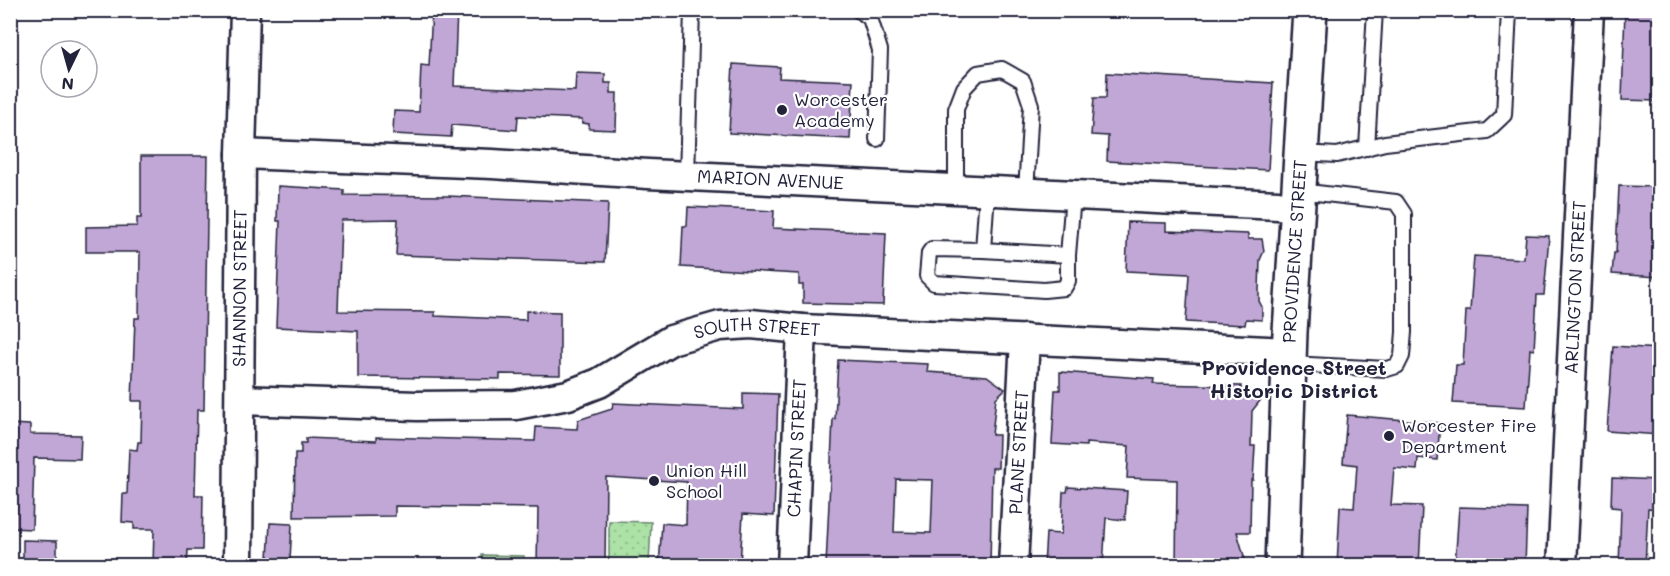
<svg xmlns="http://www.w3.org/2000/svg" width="1670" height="576" font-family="Mali,sans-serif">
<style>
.park{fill:url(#park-dots);stroke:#678270;stroke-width:1.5}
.pitch{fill:#ace2a5;stroke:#678270;stroke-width:1.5}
.building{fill:#c1a7d5;stroke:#22223b;stroke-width:1.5;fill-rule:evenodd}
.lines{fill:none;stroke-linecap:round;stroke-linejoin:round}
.service-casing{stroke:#22223b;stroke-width:18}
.minor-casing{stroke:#22223b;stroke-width:33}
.tertiary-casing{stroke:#22223b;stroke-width:38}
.service{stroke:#fff;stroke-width:14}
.minor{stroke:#fff;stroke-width:28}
.tertiary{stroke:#fff;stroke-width:33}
.poi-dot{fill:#22223b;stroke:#fff;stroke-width:2}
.labels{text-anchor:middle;stroke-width:4.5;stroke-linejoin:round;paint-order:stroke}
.poi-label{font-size:18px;fill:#22223b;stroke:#fff;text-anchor:start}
.street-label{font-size:18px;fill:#22223b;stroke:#fff}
.neighbourhood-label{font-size:20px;font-weight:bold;fill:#22223b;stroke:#fff}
</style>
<defs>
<pattern id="park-dots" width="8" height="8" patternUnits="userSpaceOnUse" patternTransform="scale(1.5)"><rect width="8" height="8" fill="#ace2a5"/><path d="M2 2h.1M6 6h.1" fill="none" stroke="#94c28f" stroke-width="1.8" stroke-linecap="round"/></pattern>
</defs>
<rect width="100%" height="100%" fill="#fff"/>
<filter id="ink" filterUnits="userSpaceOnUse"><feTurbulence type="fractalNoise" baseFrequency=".0167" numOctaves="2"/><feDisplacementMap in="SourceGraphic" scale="12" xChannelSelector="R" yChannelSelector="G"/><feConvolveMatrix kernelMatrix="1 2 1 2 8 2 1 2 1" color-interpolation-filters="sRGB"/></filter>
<g filter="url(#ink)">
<path class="park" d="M609 521 651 522 649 565H609Z"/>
<path class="pitch" d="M482 555 524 556 523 565H482Z"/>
<g class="building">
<path d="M432 10H457L454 86 575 91 576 73 605 74V83H611V93H617L616 130 589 129V124L582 123V119L518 116 517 130 452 125 451 137 393 134 394 111 419 112 421 65 429 66Z"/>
<path d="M1625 10H1659V101L1622 100Z"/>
<path d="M733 64 780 67 779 78 853 81 850 139 729 133Z"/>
<path d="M1107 73 1273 83 1268 170 1107 161 1108 136 1091 135 1094 98H1106Z"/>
<path d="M141 156H208L204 410H197L195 495H203L202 550H188L187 566H153L154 529H134V523L122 522 123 494H127L129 449 137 450 138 442H141L142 401H132L135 318H139L140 252H86V227L137 226V218H141Z"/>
<path d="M278 186 344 190V195L447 196 608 203 605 262 396 255 398 219 342 220 341 224 338 311 435 312V316L526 320V311L560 312V375L500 374V379L358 377V331L276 327 280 221H277Z"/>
<path d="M1619 186 1659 187V277L1612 274 1614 253H1616Z"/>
<path d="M688 207 774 211 773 228 886 233 883 305 803 303V285H799V274L681 267 683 226H687Z"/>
<path d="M1128 222 1166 223V231L1248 234V239H1262L1264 251 1260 260 1259 290V301L1262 307V320L1246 319 1245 325 1186 322 1189 274 1126 271Z"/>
<path d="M1526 235 1549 236 1544 295H1537L1534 350 1530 349 1526 407 1453 403 1456 365H1463L1466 311H1470L1474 256 1524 259Z"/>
<path d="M1613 346 1659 349V435L1607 431Z"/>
<path d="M838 360 928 364 927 372 987 376 1005 389 996 398 992 435H999L998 468H992L990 566H826L833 419H835ZM896 479 933 480 931 533 894 532Z"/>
<path d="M1060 372 1154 379 1153 384 1241 386V393H1266L1252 411 1251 446H1255L1253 480H1251L1250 532H1237L1247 566H1176L1177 480 1127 478 1129 446 1086 443V446L1052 444 1055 390H1060Z"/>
<path d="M743 393 778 394 774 516 743 514 740 566H659L662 523 686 525 687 482 606 477 605 566H537L538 508 395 506V516L294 517 295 453H301V443H306V438L376 441V437L535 441 536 427 577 429 578 420 612 409 613 403 743 409Z"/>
<path d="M1347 415 1440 423 1437 460 1418 458 1417 470 1394 468 1391 505 1422 506 1419 566H1337L1340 507 1354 508 1357 465 1343 463Z"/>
<path d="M10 424 30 425V434L81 435 80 459 34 458 32 529 10 528Z"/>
<path d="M1612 478 1659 480V509L1648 508 1645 566H1619L1621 508 1611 507Z"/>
<path d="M1068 487 1127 491 1125 520 1106 518 1103 566H1044L1046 533 1061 534 1063 492H1067Z"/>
<path d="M1459 507 1527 509 1525 566H1455Z"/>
<path d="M270 523 292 524 290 560 268 559Z"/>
<path d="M23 540 57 541V566H23Z"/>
</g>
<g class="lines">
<g class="service-casing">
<g id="service">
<path d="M858 10 870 18 880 50 877 139"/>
<path d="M1367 148 1375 10"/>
<path d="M1302 153 1337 155 1385 143 1487 131 1504 115 1509 10"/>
<path d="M687 176 692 10"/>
<path d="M956 190V109L964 88 978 73 1002 69 1023 81 1031 105 1026 193"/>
<path d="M932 249 983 250 1068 255V281L1064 288 1044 290 934 283 927 276 929 253Z"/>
<path d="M983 250 987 192"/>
<path d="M1068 255 1073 196"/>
<path d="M1290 364 1387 369 1397 366 1402 356 1404 332V214L1396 202 1299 191"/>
</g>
</g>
<g class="minor-casing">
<g id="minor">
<path id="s1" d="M241 154 492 164 648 174 1278 205 1299 208"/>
<path id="s2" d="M240 400 417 406 516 405 568 395 599 383 671 340 720 326 751 324 802 329 1289 352"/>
<path id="s3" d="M238 566 241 154 245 10"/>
<path id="s4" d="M792 566 802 329"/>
<path id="s5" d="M1013 566 1025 339"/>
<path id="s6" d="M1562 566 1589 10"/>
</g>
</g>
<g class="tertiary-casing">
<g id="tertiary">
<path id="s7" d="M1282 566 1290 332 1310 10"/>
</g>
</g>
<use href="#service" class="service"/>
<use href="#minor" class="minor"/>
<use href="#tertiary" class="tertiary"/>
</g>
</g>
<g class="poi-dot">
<circle cx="782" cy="110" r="6"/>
<circle cx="1389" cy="436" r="6"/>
<circle cx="654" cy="481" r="6"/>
</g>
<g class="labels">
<g class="poi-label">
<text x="794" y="106">Worcester<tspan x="794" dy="21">Academy</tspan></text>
<text x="1401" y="432">Worcester Fire<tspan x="1401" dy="21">Department</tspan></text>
<text x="666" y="477">Union Hill<tspan x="666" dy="21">School</tspan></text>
</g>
<g class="street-label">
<text dy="6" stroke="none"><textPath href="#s1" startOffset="530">MARION AVENUE</textPath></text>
<text dy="6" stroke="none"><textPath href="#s7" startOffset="315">PROVIDENCE STREET</textPath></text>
<text dy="6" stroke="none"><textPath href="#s3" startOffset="278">SHANNON STREET</textPath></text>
<text dy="6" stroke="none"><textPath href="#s6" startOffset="279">ARLINGTON STREET</textPath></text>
<text dy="6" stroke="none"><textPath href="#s2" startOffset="534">SOUTH STREET</textPath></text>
<text dy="6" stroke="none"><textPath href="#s4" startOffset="118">CHAPIN STREET</textPath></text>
<text dy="6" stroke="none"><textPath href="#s5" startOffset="114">PLANE STREET</textPath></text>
</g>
<g class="neighbourhood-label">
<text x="1294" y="375">Providence Street<tspan x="1294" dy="23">Historic District</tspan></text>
</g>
</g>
<rect width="1670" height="576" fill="none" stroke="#fff" stroke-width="36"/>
<rect x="18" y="18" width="1634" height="540" fill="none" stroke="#22223b" stroke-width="2" filter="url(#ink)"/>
<g transform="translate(69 69) rotate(185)"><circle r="28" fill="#ffffff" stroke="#a7a7b1" stroke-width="1.5"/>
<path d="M0-4.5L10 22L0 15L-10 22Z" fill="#22223b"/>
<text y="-9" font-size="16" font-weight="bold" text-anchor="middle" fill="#22223b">N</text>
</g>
</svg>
